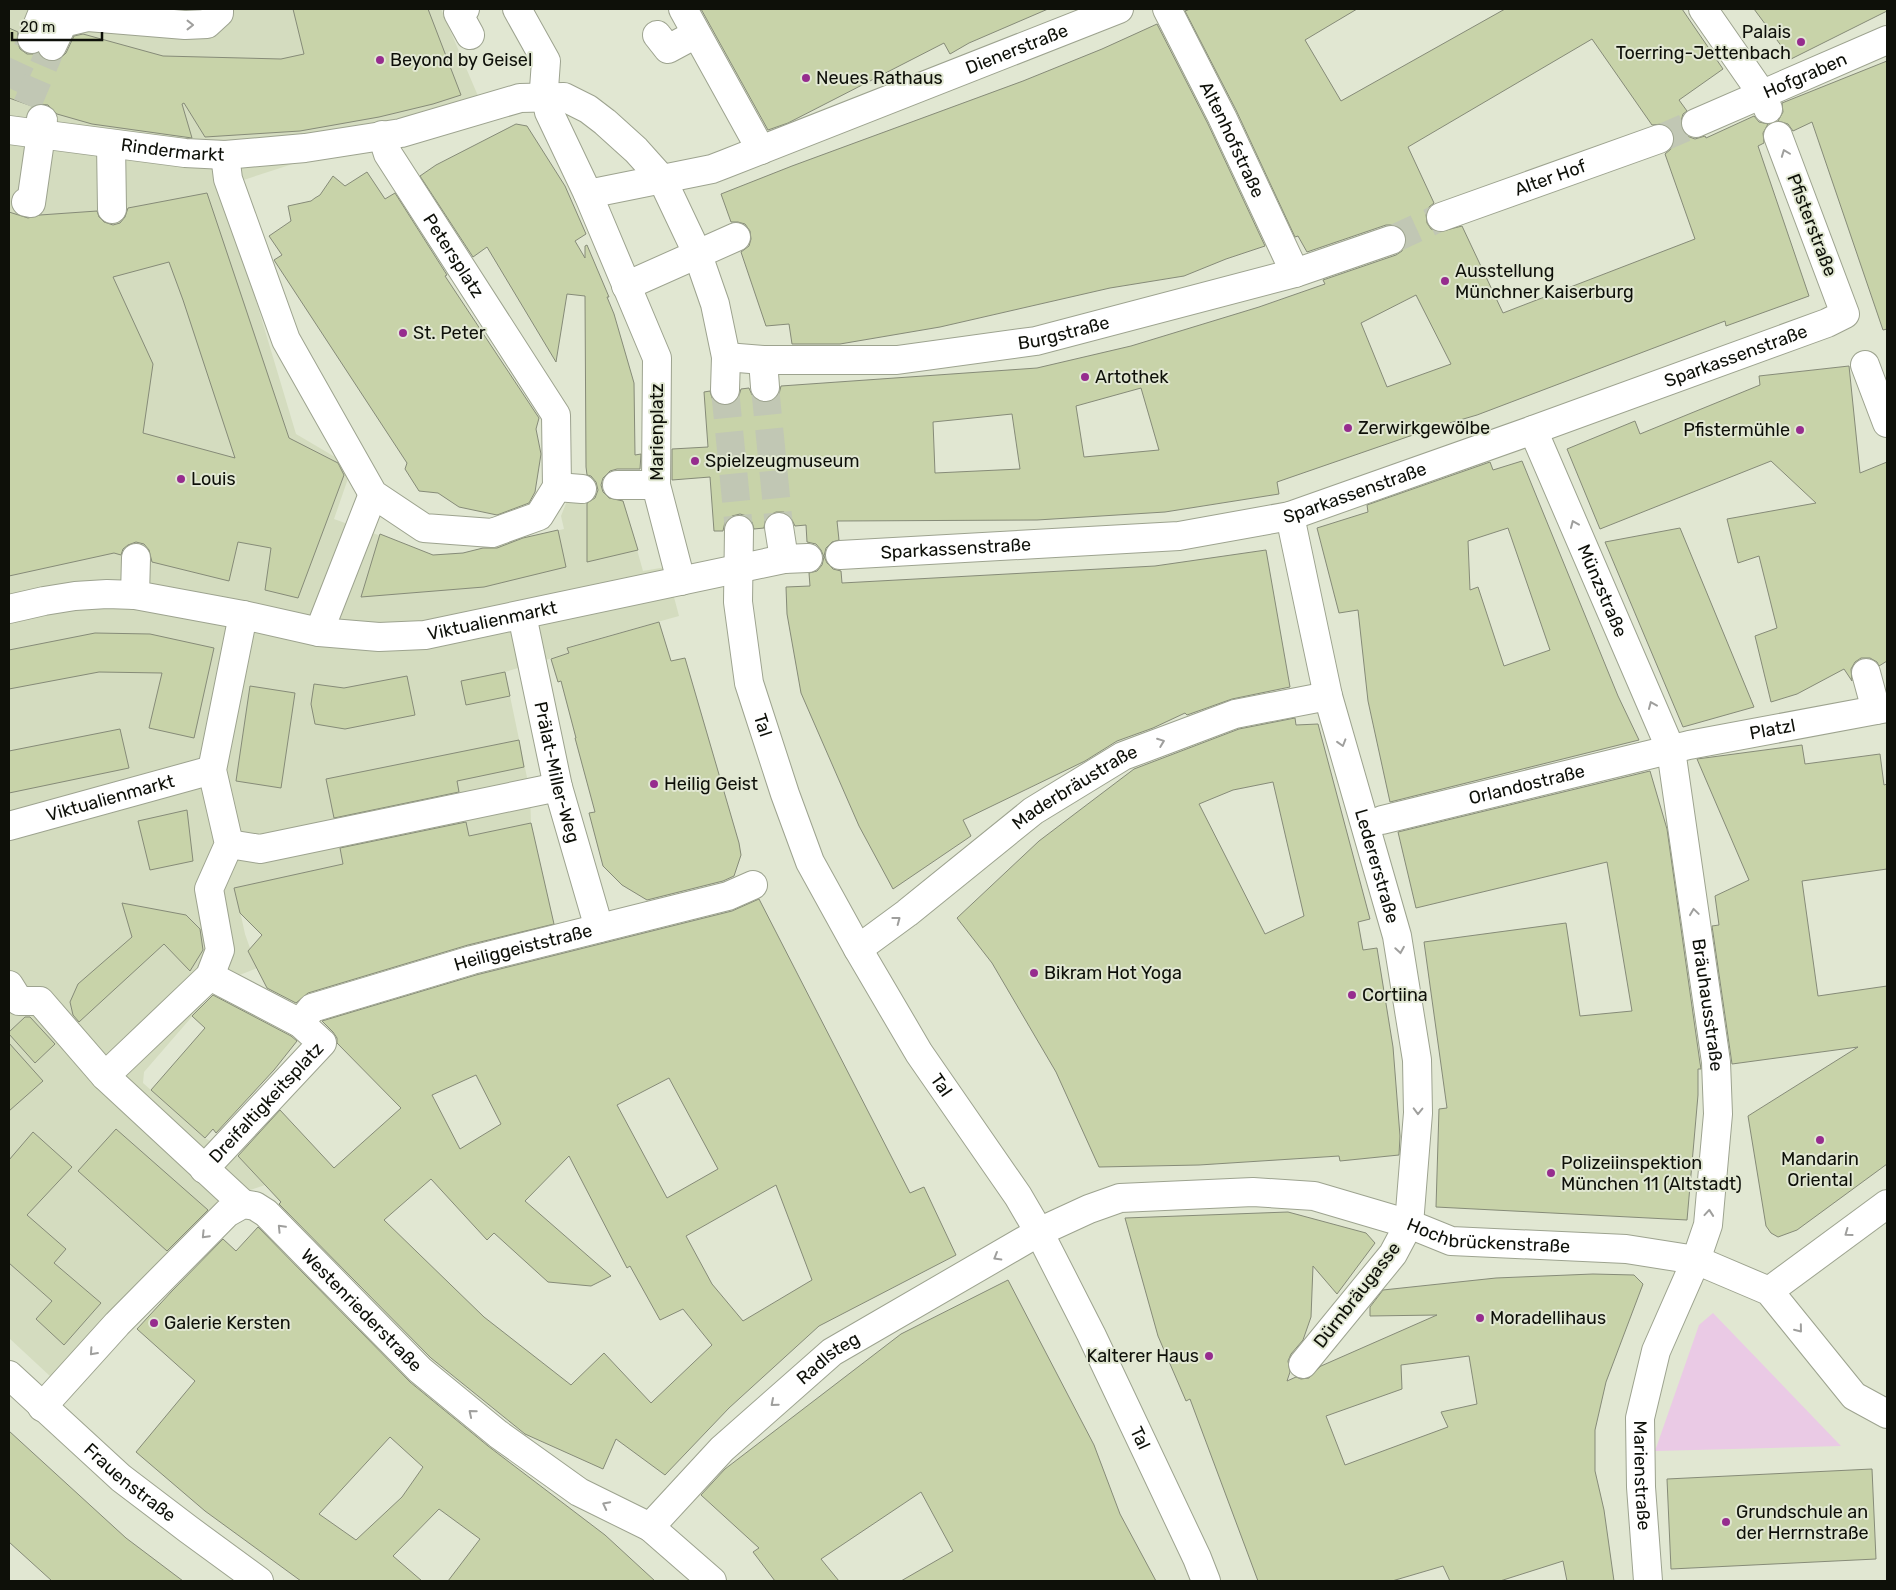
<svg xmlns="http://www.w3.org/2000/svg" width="1896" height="1590" font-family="Rubik,sans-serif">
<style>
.built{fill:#d4dcbf}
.green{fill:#eacae5}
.building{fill:#c8d3a9;stroke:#868b78;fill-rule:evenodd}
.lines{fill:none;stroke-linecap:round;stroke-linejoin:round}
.minor-tunnel{stroke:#c1c7b4;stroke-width:28;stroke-dasharray:28 14;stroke-linecap:butt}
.minor-casing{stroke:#9da38f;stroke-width:30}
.major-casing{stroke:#9da38f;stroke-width:30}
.minor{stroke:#fff;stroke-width:28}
.major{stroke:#fff;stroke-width:28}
.oneway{stroke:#9f9f9d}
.poi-dot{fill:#962c8e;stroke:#e1e7d2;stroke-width:2}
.labels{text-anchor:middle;stroke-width:4;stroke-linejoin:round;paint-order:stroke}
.poi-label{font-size:18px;fill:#0e1009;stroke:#e1e7d2;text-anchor:start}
.street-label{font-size:18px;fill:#0e1009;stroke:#e1e7d2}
</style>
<rect width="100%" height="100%" fill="#e1e7d2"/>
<path class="built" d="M9 9H441L481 103 222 187 296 434 352 467 334 519 433 555 463 553 564 529 561 516 567 501 622 496 643 571 666 567 679 616 568 647 569 653 505 672 530 792 531 823 235 888 245 934 257 968 222 982 144 1072 143 1083 205 1138 240 1158 265 1185 233 1196 51 1377 9 1338Z"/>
<path class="green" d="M1713 1313 1841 1446 1655 1451 1699 1325Z"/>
<g class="building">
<path d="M293 9H428L461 95 433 104 379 117 300 131 205 137 184 103 182 104 192 138 92 124 57 114 48 105 40 104 32 106 9 98V28L18 32 17 41 20 49 27 54H34L38 53 45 60 53 62 60 59 66 53 74 36 83 34 163 56 281 59 304 54Z"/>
<path d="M701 9H1048L969 43 950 54 944 43 788 123 768 130Z"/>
<path d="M1190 9H1357L1305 40 1341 101 1505 9H1682L1723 69 1679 100 1687 111 1683 114 1681 121 1682 130 1687 136 1695 139 1705 136 1706 138 1754 116 1759 122 1768 124 1763 133 1764 143 1758 146 1809 296 1726 326 1725 321 1477 415 1436 427 1277 482 1279 494 1165 512 1037 520 837 521 839 540 832 542 826 548 824 556 827 563 833 569 841 571 842 583 1155 566 1266 550 1290 687 1232 699 1187 715 1185 713 1153 728 1117 741 1085 761 963 820 971 836 893 889 859 826 801 693 787 614 786 587 810 586 809 573 817 571 822 565 824 557 821 550 816 544 807 542 806 525 795 526 791 518 784 512H776L770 515 765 521 764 528 754 529 752 522 747 516 740 514 732 516 725 522 723 531H714L710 477 672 480V449L708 447 704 392 710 391 712 398 716 403 725 406 733 403 738 399 741 389 749 388 752 395 758 401 767 402 773 400 779 394 781 386 1037 368 1131 346 1259 307 1325 284 1323 280 1396 255 1402 251 1406 242V234L1401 228 1394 225H1386L1307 252 1298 236 1295 237 1236 110 1185 11ZM1592 39 1652 125 1662 124 1669 127 1673 133 1674 142 1671 149 1665 154 1695 239 1503 313 1462 226 1439 232 1431 229 1427 223 1426 214 1429 207 1434 203 1408 147ZM1416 295 1451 364 1387 387 1361 323ZM1141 388 1159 450 1084 457 1076 406ZM1012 414 1020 469 935 473 933 422Z"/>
<path d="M1754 9H1887V11L1791 59Z"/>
<path d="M1157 24 1208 124 1265 246 1226 259 1184 276 1110 288 940 327 840 344H792L789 324 766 326 741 252 749 246 751 239 750 231 745 224 738 222H731L721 194 792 166 1023 81 1102 49Z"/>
<path d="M1887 61V329L1883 330 1812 122 1793 131 1788 124 1778 121 1783 112 1782 103Z"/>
<path d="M516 124 527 126 565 186 586 234 575 241 585 258V246L587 245 609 297H607L614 314 634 383 635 455 641 454 640 469H617L610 471 603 478 601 485 603 492 609 498 623 501 638 550 587 562V503L595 498 598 490 596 482 591 476 587 475 586 467 585 296 567 294 556 362 487 247 473 257 420 176 436 165Z"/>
<path d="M367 172 385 199 395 193 447 275 445 276 539 418 536 429 541 454 535 492 529 503 497 515 459 507 438 493 419 491 405 469 407 463 274 260 282 255 269 236 291 221 288 206 311 201 315 198 320 195 333 176 345 186Z"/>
<path d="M207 193 289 438 338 463 344 475 298 598 265 590 271 548 238 542 229 581 152 562 149 550 144 544 136 542 128 545 123 549 121 555 114 553 9 576V212L28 218 40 215 97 211 99 217 104 222 113 225 120 223 125 217 128 208ZM169 262 183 300 235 458 143 433 153 364 113 277Z"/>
<path d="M1849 366 1860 473 1887 462V661L1879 666 1877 662 1870 658H1861L1855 662 1851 669 1852 681 1844 669 1797 694 1771 702 1755 636 1777 628 1759 556 1738 563 1727 519 1816 503 1771 461 1600 529 1567 449 1635 421 1640 434 1760 385 1759 376Z"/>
<path d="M1522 461 1618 696 1639 740 1390 802 1368 701 1358 610 1339 613 1317 528 1368 512 1367 505 1490 462 1493 470ZM1508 528 1550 650 1504 666 1478 587 1470 590 1468 541Z"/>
<path d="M1680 528 1754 707 1683 727 1605 542Z"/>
<path d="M558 530 566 567 484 587 361 597 380 534 433 555 463 553 483 548H497L523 538Z"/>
<path d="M659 622 671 661 685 658 739 843 741 855 734 876 723 881 647 900 622 885 603 866 589 813 595 812 575 738H576L561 681 558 682 551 659 569 653 567 648Z"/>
<path d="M95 633 150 634 214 648 194 738 149 728 162 673 99 672 9 689V650Z"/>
<path d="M505 672 510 696 466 705 461 681Z"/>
<path d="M407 676 415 715 345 729 315 724 311 704 314 684 344 688Z"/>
<path d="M250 686 295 693 281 788 236 781Z"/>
<path d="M1295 718 1296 725 1318 724 1370 919 1358 922 1363 950 1377 948 1393 1047 1400 1136 1399 1155 1340 1161 1339 1156 1199 1165 1099 1167 1056 1072 992 963 957 918 1039 841 1134 769 1239 729ZM1273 782 1304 916 1265 934 1199 804 1233 790Z"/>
<path d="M120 729 129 768 9 793V751Z"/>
<path d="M519 740 524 767 457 781 459 792 334 818 326 779Z"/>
<path d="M1802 745 1805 764 1880 754 1884 785 1887 784V869L1802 881 1818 996 1887 986V1164L1797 1230 1778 1237 1771 1233 1766 1226 1748 1116 1858 1047 1732 1064 1712 926 1719 925 1715 896 1749 880 1697 759Z"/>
<path d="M1650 771 1667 829 1700 1063 1701 1069H1698V1095L1687 1220 1436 1207 1439 1109 1447 1108 1424 942 1566 923 1580 1016 1632 1011 1607 862 1416 908 1398 832Z"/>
<path d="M187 810 193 861 150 870 138 821Z"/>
<path d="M466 822 469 836 531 823 554 924 468 945 308 993 296 1003 267 988 248 951 262 935 240 913 234 888 343 864 340 848Z"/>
<path d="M759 899 910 1193 924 1187 956 1255 819 1326 729 1408 665 1475 616 1439 603 1469 525 1434 431 1358 279 1204 281 1202 238 1156 280 1110 334 1168 401 1108 337 1043V1038L333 1032 322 1021 476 975 732 911ZM476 1075 501 1124 460 1149 432 1095ZM669 1078 718 1169 667 1198 617 1105ZM569 1156 627 1268 630 1266 660 1320 683 1309 712 1345 651 1403 604 1353 571 1385 484 1317 384 1220 431 1179 487 1240 494 1233 548 1282 591 1286 611 1276 525 1201ZM776 1185 812 1280 743 1321 712 1284 686 1236Z"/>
<path d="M122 903 186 915 200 929 203 950 190 971 164 944 79 1022 73 1015 70 1002 78 984 132 937Z"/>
<path d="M213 995 291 1036 297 1041 274 1070 216 1133 213 1129 205 1138 151 1090 205 1028 192 1016Z"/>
<path d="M25 1017H30L55 1044 35 1063 9 1034V1032Z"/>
<path d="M9 1043 43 1081 9 1111Z"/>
<path d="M116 1129 208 1210 167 1251 78 1171Z"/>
<path d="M33 1132 72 1167 27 1215 66 1249 54 1263 101 1303 64 1345 36 1319 52 1301 9 1263V1160Z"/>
<path d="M1288 1212 1366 1233 1375 1243 1337 1294 1313 1266 1311 1317 1303 1340 1291 1354 1288 1361 1290 1372 1287 1381 1296 1377 1301 1379 1309 1378 1321 1366 1437 1315 1370 1316V1307L1383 1290 1496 1278 1593 1274 1634 1275 1643 1284 1606 1382 1595 1430V1471L1604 1510 1614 1581H1567L1563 1561 1500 1581H1450L1443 1566 1392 1581H1258L1190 1399 1186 1401 1158 1336 1125 1218ZM1469 1356 1477 1404 1441 1412 1448 1427 1345 1465 1326 1416 1402 1389 1401 1365Z"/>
<path d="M258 1227 410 1382 488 1446 605 1535 655 1581H448L480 1539 439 1509 393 1556 422 1581H301L205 1511 136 1452 195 1381 137 1329 172 1291 223 1239 236 1251ZM390 1437 423 1467 402 1497 356 1540 319 1514Z"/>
<path d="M1008 1280 1094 1445 1120 1514 1156 1581H901L953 1551 921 1492 821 1559 839 1581H775L753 1552 759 1548 701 1495 725 1469 901 1334Z"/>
<path d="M9 1431 126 1538 183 1581H52L9 1542Z"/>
<path d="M1872 1469 1876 1559 1671 1569 1667 1479Z"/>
</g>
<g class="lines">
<g class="minor-tunnel">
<path d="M9 88 32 39"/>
<path d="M27 105 52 46"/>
<path d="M1659 139 1696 123"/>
<path d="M1391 240 1441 217"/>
<path d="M765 387 779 527"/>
<path d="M725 390 739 530"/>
</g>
<g class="minor-casing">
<g id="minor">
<path d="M465 9 458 13 470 35"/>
<path d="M517 9 546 61 544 89 549 112 588 194 657 358 656 485 681 581"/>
<path d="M683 9 761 150"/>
<path id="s1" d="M1167 9 1222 117 1295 273"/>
<path d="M1703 9 1762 94 1768 109"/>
<path d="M657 35 668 49 696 34"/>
<path d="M32 39 44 9"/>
<path d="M52 46 63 23 88 17 185 25 207 24 219 13V9"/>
<path id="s2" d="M1696 123 1887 40"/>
<path id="s3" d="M9 130 185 153 225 155 305 148 401 133 520 98 564 97 588 109 605 122 636 150 662 179 698 255 715 304 726 357 725 390"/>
<path id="s4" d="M382 135 388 154 556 415 557 487"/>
<path d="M111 144 112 209"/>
<path d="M225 155 228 179 286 340 373 494 424 528 492 533 539 516 557 487 582 489"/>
<path id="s5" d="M588 194 712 169 725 164 1119 9"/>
<path d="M26 202 31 203 43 120 41 119"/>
<path id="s6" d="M1441 217 1659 139"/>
<path d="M626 286 736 237"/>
<path id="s7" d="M726 357 763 360H897L1036 341 1295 273 1391 240"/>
<path d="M763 360 765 387"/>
<path d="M1865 365 1887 423"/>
<path id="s8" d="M1533 430 1671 750 1716 1062 1718 1114 1708 1225 1696 1260 1656 1351 1640 1418 1641 1487 1648 1581"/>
<path d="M617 485H656"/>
<path id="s9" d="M1290 516 1328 696 1397 936 1417 1060 1418 1113 1409 1224 1393 1254 1303 1364"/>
<path d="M779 527 784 559"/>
<path id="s10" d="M739 530 738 602 749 683 785 794 810 862 858 949 919 1053 1018 1196 1039 1232 1091 1334 1197 1558 1206 1581"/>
<path id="s11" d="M840 555 1179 536 1290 516 1533 430 1827 323 1845 314 1778 136"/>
<path d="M135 595 136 558"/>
<path id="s12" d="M9 609 44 601 75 596 107 594 135 595 243 615 319 632 379 637 425 635 784 559 808 558"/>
<path id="s13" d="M522 615 558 787 599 928"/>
<path d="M319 632 373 494"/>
<path d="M1866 673 1876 710"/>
<path id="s14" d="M1382 820 1689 745 1887 708"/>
<path id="s15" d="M9 826 212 770"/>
<path d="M229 844 260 849 558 787"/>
<path id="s16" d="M858 949 907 913 1033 811 1123 756 1235 714 1328 696"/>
<path d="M9 985 19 1001H40L105 1076 243 1204"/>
<path id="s17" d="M300 1023 312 1008 472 960 728 896 753 885"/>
<path d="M105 1076 210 976 220 950 209 889 229 844 212 770 243 615"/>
<path id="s18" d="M204 1169 322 1043 300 1023 210 976"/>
<path d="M1769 1291 1887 1204"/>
<path id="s19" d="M42 1407 117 1324 227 1213 243 1204 255 1206 266 1213 420 1370 498 1434 579 1492 650 1527 712 1581"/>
<path id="s20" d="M650 1527 722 1449 832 1352 1039 1232 1089 1209 1120 1198 1253 1192 1314 1196 1409 1224 1451 1241 1626 1249 1696 1260 1769 1291 1854 1396 1887 1414"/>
</g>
</g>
<g class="major-casing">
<g id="major">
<path id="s21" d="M9 1375 121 1478 188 1529 259 1581"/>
</g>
</g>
<use href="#minor" class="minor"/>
<use href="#major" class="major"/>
</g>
<defs><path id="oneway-chevron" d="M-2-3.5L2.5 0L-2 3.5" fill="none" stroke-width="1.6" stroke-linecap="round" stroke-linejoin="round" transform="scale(1.25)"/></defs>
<g class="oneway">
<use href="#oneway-chevron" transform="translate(190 25)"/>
<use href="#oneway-chevron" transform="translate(1785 153) rotate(-111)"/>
<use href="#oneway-chevron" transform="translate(1574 524) rotate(-113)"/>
<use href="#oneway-chevron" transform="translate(1652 705) rotate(-113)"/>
<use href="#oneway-chevron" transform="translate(1161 742) rotate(-21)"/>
<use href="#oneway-chevron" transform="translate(1342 743) rotate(73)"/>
<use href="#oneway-chevron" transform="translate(1694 912) rotate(-98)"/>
<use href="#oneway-chevron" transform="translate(897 920) rotate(-37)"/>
<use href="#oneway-chevron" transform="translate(1400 950) rotate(81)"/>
<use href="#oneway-chevron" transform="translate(1418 1111) rotate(91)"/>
<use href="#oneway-chevron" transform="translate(1709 1213) rotate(-85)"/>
<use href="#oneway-chevron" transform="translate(281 1228) rotate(-134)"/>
<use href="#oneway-chevron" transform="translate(1848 1233) rotate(144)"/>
<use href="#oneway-chevron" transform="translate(205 1235) rotate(134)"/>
<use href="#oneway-chevron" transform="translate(997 1257) rotate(150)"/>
<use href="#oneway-chevron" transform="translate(1799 1329) rotate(51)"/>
<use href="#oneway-chevron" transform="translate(93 1352) rotate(132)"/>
<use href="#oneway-chevron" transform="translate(774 1403) rotate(139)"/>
<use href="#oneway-chevron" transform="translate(472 1413) rotate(-140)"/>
<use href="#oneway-chevron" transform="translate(606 1505) rotate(-153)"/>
</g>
<g class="poi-dot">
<circle cx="1801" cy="42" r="5"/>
<circle cx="380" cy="60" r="5"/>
<circle cx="806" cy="78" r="5"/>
<circle cx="1445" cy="281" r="5"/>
<circle cx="403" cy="333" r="5"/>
<circle cx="1085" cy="377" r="5"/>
<circle cx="1348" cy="428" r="5"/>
<circle cx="1800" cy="430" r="5"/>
<circle cx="695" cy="461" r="5"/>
<circle cx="181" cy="479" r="5"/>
<circle cx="654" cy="784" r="5"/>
<circle cx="1034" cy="973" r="5"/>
<circle cx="1352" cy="995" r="5"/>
<circle cx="1820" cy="1140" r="5"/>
<circle cx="1551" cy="1173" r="5"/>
<circle cx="1480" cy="1318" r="5"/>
<circle cx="154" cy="1323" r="5"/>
<circle cx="1209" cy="1356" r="5"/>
<circle cx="1726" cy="1522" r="5"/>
</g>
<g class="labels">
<g class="poi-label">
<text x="1791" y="38" text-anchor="end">Palais<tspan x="1791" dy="21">Toerring-Jettenbach</tspan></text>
<text x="390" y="66">Beyond by Geisel</text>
<text x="816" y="84">Neues Rathaus</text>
<text x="1455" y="277">Ausstellung<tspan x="1455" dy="21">Münchner Kaiserburg</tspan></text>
<text x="413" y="339">St. Peter</text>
<text x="1095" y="383">Artothek</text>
<text x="1358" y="434">Zerwirkgewölbe</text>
<text x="1790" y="436" text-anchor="end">Pfistermühle</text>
<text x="705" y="467">Spielzeugmuseum</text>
<text x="191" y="485">Louis</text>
<text x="664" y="790">Heilig Geist</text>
<text x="1044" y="979">Bikram Hot Yoga</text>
<text x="1362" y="1001">Cortiina</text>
<text x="1820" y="1165" text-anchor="middle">Mandarin<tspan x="1820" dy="21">Oriental</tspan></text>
<text x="1561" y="1169">Polizeiinspektion<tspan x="1561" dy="21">München 11 (Altstadt)</tspan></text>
<text x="1490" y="1324">Moradellihaus</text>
<text x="164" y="1329">Galerie Kersten</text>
<text x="1199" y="1362" text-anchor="end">Kalterer Haus</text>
<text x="1736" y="1518">Grundschule an<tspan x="1736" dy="21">der Herrnstraße</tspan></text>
</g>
<g class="street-label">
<text dy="6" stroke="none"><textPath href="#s5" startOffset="454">Dienerstraße</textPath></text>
<text dy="6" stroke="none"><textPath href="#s2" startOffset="119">Hofgraben</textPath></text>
<text dy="6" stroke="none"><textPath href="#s1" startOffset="146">Altenhofstraße</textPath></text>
<text dy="6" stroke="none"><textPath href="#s3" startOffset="165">Rindermarkt</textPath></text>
<text dy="6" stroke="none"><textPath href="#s6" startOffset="116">Alter Hof</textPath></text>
<text transform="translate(1812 225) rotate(69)" y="6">Pfisterstraße</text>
<text dy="6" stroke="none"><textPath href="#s4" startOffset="141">Petersplatz</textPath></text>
<text dy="6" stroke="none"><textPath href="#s7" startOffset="340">Burgstraße</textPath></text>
<text dy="6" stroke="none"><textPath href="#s11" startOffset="926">Sparkassenstraße</textPath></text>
<text transform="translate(657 432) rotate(-90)" y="6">Marienplatz</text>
<text dy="6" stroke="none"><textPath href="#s11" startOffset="521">Sparkassenstraße</textPath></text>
<text dy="6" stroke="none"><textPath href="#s11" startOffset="116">Sparkassenstraße</textPath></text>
<text dy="6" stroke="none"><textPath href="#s8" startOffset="175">Münzstraße</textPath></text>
<text dy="6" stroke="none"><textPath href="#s12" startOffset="490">Viktualienmarkt</textPath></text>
<text dy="6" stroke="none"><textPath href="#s10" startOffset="198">Tal</textPath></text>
<text dy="6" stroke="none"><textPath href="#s14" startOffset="401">Platzl</textPath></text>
<text dy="6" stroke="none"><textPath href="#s13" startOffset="161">Prälat-Miller-Weg</textPath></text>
<text dy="6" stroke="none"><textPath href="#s14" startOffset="149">Orlandostraße</textPath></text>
<text dy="6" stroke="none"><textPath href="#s16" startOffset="271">Maderbräustraße</textPath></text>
<text dy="6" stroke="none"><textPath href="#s15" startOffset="105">Viktualienmarkt</textPath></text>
<text dy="6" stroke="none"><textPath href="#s9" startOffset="361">Ledererstraße</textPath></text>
<text dy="6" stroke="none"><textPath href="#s17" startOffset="239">Heiliggeiststraße</textPath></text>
<text dy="6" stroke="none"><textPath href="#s8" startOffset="606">Bräuhausstraße</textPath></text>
<text dy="6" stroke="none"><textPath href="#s10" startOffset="602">Tal</textPath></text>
<text dy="6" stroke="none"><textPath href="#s18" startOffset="91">Dreifaltigkeitsplatz</textPath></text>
<text dy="6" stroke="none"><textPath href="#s20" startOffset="955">Hochbrückenstraße</textPath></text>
<text transform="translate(1357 1295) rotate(-52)" y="6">Dürnbräugasse</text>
<text dy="6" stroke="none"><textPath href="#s19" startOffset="448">Westenriederstraße</textPath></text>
<text dy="6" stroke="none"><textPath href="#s20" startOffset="246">Radlsteg</textPath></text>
<text dy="6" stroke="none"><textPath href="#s10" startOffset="1008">Tal</textPath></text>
<text dy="6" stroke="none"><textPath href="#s8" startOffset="1090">Marienstraße</textPath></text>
<text dy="6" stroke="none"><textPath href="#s21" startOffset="162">Frauenstraße</textPath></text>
</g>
</g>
<rect width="1896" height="1590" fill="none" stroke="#0e1009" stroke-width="20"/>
<path d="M12 32v8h90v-8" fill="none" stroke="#0e1009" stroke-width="2.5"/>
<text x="20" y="32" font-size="15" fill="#0e1009" stroke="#e1e7d2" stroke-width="4" paint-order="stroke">20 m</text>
</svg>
